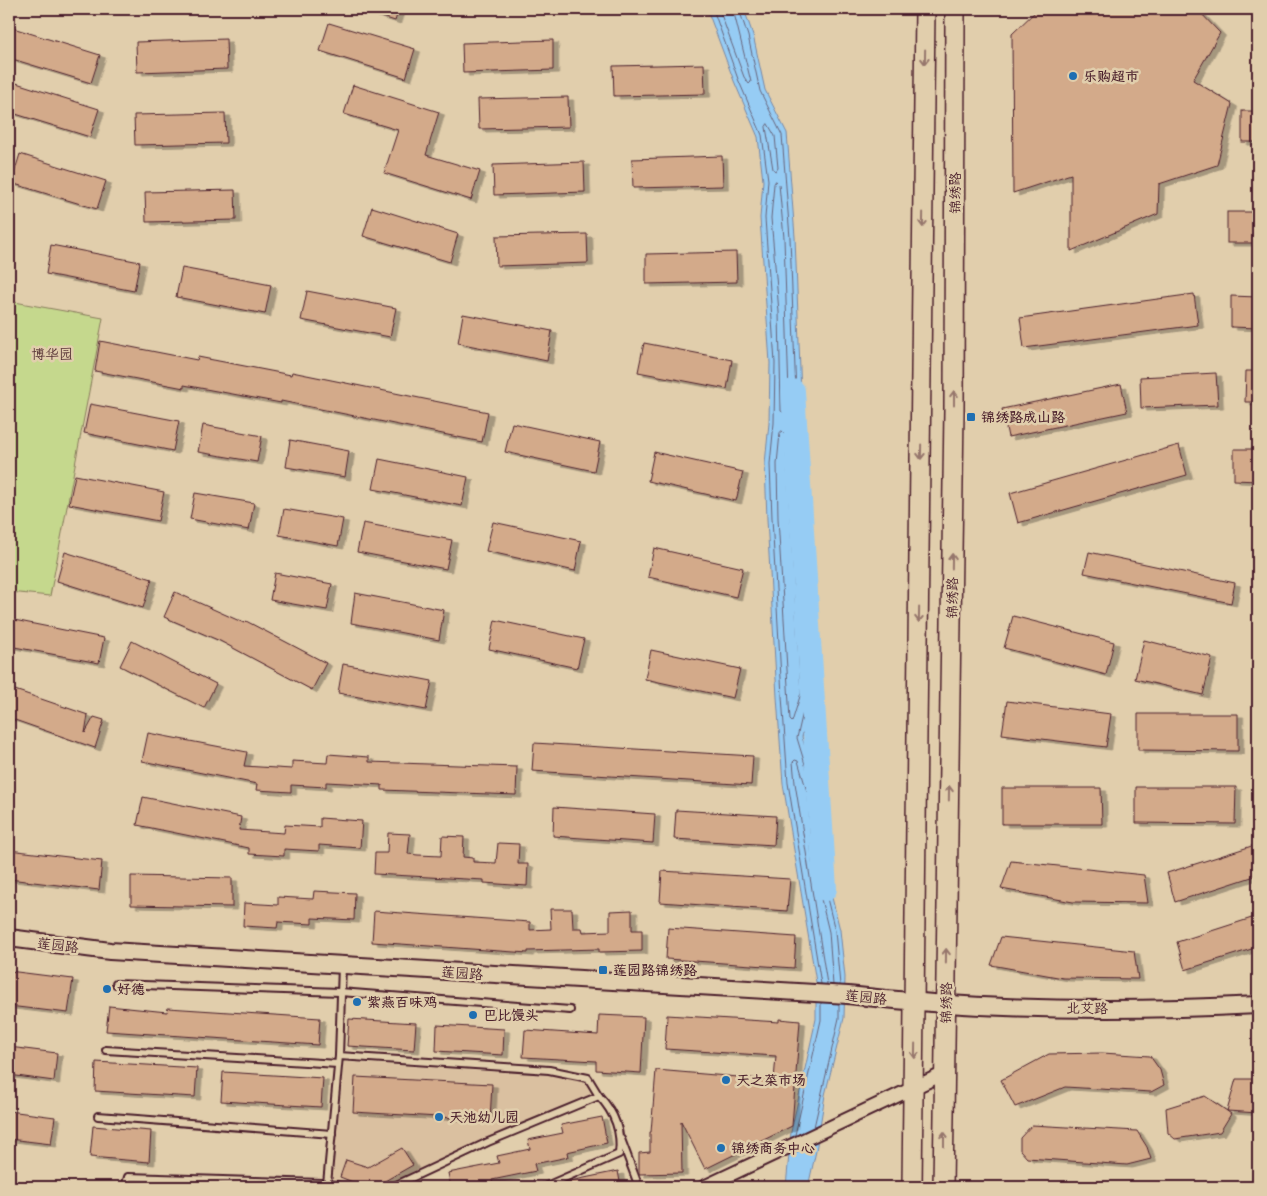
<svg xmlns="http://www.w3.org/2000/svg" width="1267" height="1196" font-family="'Shantell Sans','LXGW WenKai TC',sans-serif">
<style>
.built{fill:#dac0a0}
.green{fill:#c5d88d;stroke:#887c5c}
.water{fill:#96ccf4;stroke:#7887a4}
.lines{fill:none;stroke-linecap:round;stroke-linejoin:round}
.shore{stroke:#68647b;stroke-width:1}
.river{stroke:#96ccf4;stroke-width:24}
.building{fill:#d3aa8a;stroke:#4a1f2b;filter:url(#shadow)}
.service-casing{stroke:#4a1f2b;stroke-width:10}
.minor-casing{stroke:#4a1f2b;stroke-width:16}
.tertiary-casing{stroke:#4a1f2b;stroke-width:20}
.secondary-casing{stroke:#4a1f2b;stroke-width:22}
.service{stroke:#e1ceac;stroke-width:6}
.minor{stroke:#e1ceac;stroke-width:12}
.tertiary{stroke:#e1ceac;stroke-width:16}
.secondary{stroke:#e1ceac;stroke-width:19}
.oneway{stroke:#96766c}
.poi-dot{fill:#1f6fb2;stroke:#e1ceac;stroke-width:2}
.labels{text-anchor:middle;stroke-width:5;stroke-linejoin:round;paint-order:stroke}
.poi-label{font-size:14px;font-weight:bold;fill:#4a1f2b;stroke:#e1ceac;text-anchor:start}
.street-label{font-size:14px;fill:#4a1f2b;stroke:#e1ceac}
.park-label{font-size:14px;fill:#563235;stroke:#e1ceac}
</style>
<defs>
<filter id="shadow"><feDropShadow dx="5.5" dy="3" stdDeviation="0" flood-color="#0004"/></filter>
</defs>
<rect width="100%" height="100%" fill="#e1ceac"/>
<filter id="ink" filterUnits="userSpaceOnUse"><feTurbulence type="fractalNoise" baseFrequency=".02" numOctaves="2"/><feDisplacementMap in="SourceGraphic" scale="10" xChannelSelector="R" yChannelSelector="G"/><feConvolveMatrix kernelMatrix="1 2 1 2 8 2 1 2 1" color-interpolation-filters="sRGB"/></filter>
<g filter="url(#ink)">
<path class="built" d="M344 1062 547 1075 587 1081 593 1094 484 1139 384 1187H364L332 1181Z"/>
<path class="green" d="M9 301 103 318 50 596 9 592Z"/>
<path class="water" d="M707 9H744L753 35 765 90 787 133 795 237 801 396 795 421 813 695 802 737 819 793 823 861 840 930 845 977 844 1018 825 1095 816 1151 808 1187H786L791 1132 816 1019V982L783 784 777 697 767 519 765 464 769 423 770 363 760 218 763 181 758 137 734 81Z"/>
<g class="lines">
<g class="shore">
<path d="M713 9 738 79 762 135 768 180 765 218 775 363 774 423 770 464 772 518 782 696 788 783 821 984"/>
<path d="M719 9 744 77 749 84 751 82 733 9"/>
<path d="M739 9 748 36 760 91 782 135 790 238 796 395 790 421 807 694 797 738 814 794 818 861 835 931 840 985"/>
<path d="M768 124 775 136 778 168 776 171 773 169 766 127Z"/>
<path d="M776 181 779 184 784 238 789 395 784 413 781 411 779 312 771 218 774 184Z"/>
<path d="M782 431 785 434 801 693 792 722 790 720 778 518 777 464 780 433Z"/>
<path d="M827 984 795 783 793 762 795 760 798 761 808 795 812 862 829 932 833 985"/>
<path d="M814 1127 839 1018V1004"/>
<path d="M795 1135 821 1020V1003"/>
</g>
<path class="river" d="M793 391 825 889"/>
</g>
<g class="building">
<path d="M364 9H399L395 21 364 11Z"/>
<path d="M1038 9H1197L1220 33 1193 80 1232 104 1217 165 1159 184 1158 214 1071 251V174L1013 193 1012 34Z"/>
<path d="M329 23 415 49 406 78 320 51Z"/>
<path d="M13 28 100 55 91 83 9 58V43Z"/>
<path d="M226 39 227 69 137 72 136 42Z"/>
<path d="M553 40V70L463 73 462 43Z"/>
<path d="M704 64 705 94 614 96 613 66Z"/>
<path d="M13 82 99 109 90 137 9 112V95Z"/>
<path d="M353 85 439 112 426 155 480 171 471 200 384 173 398 130 344 114Z"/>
<path d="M568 97 569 127 479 129 478 99Z"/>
<rect x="1242" y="111" width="16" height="31"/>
<path d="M225 113 226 143 135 145 134 115Z"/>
<path d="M20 154 106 181 97 209 11 183Z"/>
<path d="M722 156 723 186 633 188 632 159Z"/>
<path d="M584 162 585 192 494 195 493 165Z"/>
<path d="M235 190 236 220 146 222 145 192Z"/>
<path d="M372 207 458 234 450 262 363 236Z"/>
<rect x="1227" y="212" width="31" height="31"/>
<path d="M587 234 588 263 497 266 496 236Z"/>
<path d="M51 245 140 262 134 291 46 274Z"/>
<path d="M736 252 737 282 646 284V254Z"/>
<path d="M182 268 271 285 265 314 176 297Z"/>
<path d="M307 291 396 308 390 337 301 320Z"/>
<path d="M1194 294 1198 325 1024 348 1020 318Z"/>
<path d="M1231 296 1258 297V328L1231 327Z"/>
<path d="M463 314 552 331 547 361 458 343Z"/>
<path d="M100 341 197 360 198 357 291 375 292 372 488 412 482 442 281 401V403L184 385V388L95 371Z"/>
<path d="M644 343 732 360 727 389 638 372Z"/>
<path d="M1246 371H1258V402H1245Z"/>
<path d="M1216 373 1218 405 1141 408 1140 377Z"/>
<path d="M1121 384 1127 412 1008 437 1002 409Z"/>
<path d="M90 404 179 421 173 451 84 433Z"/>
<path d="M512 423 600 442 594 471 505 452Z"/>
<path d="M203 425 262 436 257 462 198 452Z"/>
<path d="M290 440 349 451 345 477 286 467Z"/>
<path d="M1179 445 1187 475 1018 523 1010 493Z"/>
<path d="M1234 449H1258V481L1234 480Z"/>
<path d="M654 452 743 472 736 501 648 481Z"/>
<path d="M379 459 468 477 462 506 373 489Z"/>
<path d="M75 475 164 492 158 521 69 504Z"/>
<path d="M195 493 254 503 249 530 190 519Z"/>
<path d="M284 509 343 519 338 546 279 535Z"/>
<path d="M493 522 581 541 575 571 486 551Z"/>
<path d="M363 523 452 540 446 569 357 552Z"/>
<path d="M654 548 743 568 736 597 648 577Z"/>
<path d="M65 552 152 579 143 608 57 581Z"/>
<path d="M1089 552 1235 583 1231 603 1084 573Z"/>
<path d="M275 573 332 584 327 610 270 600Z"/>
<path d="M175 592 244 623 246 621 326 663 312 690 220 641 164 617Z"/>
<path d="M355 593 444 610 439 640 351 623Z"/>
<path d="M1013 616 1114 642 1106 675 1004 648Z"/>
<path d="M9 619 104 638 99 663 9 646Z"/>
<path d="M495 620 584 639 577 668 489 649Z"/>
<path d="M1144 640 1212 657 1203 695 1135 679Z"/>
<path d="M132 641 216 684 204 708 120 666Z"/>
<path d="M651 650 740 669 733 698 645 679Z"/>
<path d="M343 664 432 681 426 710 338 693Z"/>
<path d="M9 688 88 715 85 733 94 717 104 720 95 748 9 718Z"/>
<path d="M1007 701 1111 714 1106 747 1002 734Z"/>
<path d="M1138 714H1238V751L1138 750Z"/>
<path d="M148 733 247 752 244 766 292 769V761L327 763 328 754 369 757V762L517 767 516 795 382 790V785L326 782V787L291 785V792L256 790 257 784 142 761Z"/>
<path d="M534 743 753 756 751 785 532 771Z"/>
<path d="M1136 787H1236L1235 824 1136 823Z"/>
<path d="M1002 788H1101L1102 824H1002Z"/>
<path d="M143 797 241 817 239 830 284 833 285 825 320 827V818L362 821 360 848 319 845V851L284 849V856L249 854V848L137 825Z"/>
<path d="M554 807 655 814 653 843 553 836Z"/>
<path d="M676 810 776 816 774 845 674 839Z"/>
<path d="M388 833 410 834 408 854 418 855 441 856 442 836 464 837 463 857 473 858V862L496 863 498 843 519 844 518 864H528L527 886 484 883V880L374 874 375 853H387Z"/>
<path d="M1258 844V875L1175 902 1167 873Z"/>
<path d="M9 850 102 861 99 890 9 879Z"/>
<path d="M1011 861 1144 875 1148 903 1073 902 1001 889Z"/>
<path d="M662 871 790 879 787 911 660 902Z"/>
<path d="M131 876 232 878V907L131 905Z"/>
<path d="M314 891 355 893 354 920 312 918V924L278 922 277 928 243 926 244 903 278 905V897L313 899Z"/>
<path d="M550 909H572L573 928H582L583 932 610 931V911L632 910V930H642V951L599 952V949L528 951V953L372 942 374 911 530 922V930L551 929Z"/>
<path d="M1258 916V947L1185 970 1177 942Z"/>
<path d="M668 928 796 937 794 968 666 959Z"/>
<path d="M1001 937 1134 951 1138 979 1063 978 991 965Z"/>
<path d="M9 971 73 979 68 1013 9 1006Z"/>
<path d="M109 1006 167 1012 168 1008 320 1018 318 1045 106 1031Z"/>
<path d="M599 1015 644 1017 641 1073 596 1070V1061L523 1057 525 1030 598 1035Z"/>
<path d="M667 1015 779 1022V1019L800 1021 792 1126 705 1169 681 1121 682 1173 639 1174V1153L650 1152V1132H651L656 1070 774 1080 776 1056 665 1049Z"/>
<path d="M349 1019 416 1023 414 1050 347 1046Z"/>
<path d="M437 1025 504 1029 503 1055 436 1051Z"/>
<path d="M9 1047 57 1053 54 1081 9 1075Z"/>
<path d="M1102 1053 1150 1056 1160 1070 1164 1085 1151 1092 1065 1087 1015 1107 1001 1080 1049 1054Z"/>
<path d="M96 1062 197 1068 195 1097 95 1091Z"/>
<path d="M223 1072 323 1078 321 1107 221 1101Z"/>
<path d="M355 1077 492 1084 490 1120 353 1112Z"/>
<path d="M1236 1079H1258V1113L1227 1111 1231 1114 1220 1132 1175 1139 1168 1133 1166 1108 1205 1096 1227 1111Z"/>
<path d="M9 1111 55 1117 51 1144 9 1139Z"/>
<path d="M602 1117 607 1143 567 1152 568 1157 534 1164 536 1171 492 1180 493 1187H451L448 1173 499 1163 497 1156 530 1149 528 1140 563 1133 561 1125Z"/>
<path d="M1032 1125 1137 1131 1147 1147 1151 1159 1127 1165 1027 1158 1020 1150V1138Z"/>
<path d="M93 1126 151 1131 149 1162 90 1157Z"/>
<path d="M402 1148 413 1165 376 1186H363L340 1177 346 1160 368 1167Z"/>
<path d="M618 1171 621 1187H563V1184L570 1181Z"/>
</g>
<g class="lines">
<g class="service-casing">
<g id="service">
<path d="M116 984 340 992 570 1010"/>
<path d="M106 1050 338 1064"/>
<path d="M339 1056 342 965"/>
<path d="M98 1116 332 1134"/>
<path d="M621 1139 639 1187"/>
<path d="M327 1184 339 1056 549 1070 588 1078 599 1096 488 1142 392 1187"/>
<path d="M125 1187 128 1177 322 1183 346 1187"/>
<path d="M544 1187 619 1154C622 1131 615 1113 599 1096"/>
</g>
</g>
<g class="minor-casing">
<path id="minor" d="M704 1187 945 1073"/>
</g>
<g class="tertiary-casing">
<path id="tertiary" d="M9 938 110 951 848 995C984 1011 1122 1012 1258 1005"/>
</g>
<g class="secondary-casing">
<g id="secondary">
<path d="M912 1187 925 9"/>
<path d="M943 1187 954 411 955 9"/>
</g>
</g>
<use href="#service" class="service"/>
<use href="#minor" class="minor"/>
<use href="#tertiary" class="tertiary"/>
<use href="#secondary" class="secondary"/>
</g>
<defs><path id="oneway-shaft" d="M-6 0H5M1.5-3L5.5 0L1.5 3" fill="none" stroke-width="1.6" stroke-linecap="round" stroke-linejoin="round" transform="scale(1.25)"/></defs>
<g class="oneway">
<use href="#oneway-shaft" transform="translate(925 57) rotate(91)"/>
<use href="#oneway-shaft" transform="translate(923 220) rotate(91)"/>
<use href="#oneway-shaft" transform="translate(954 398) rotate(-90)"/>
<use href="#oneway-shaft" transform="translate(921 452) rotate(91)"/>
<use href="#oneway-shaft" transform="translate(952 561) rotate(-89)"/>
<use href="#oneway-shaft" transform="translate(919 615) rotate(91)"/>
<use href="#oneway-shaft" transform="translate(949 793) rotate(-89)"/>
<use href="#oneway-shaft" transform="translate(946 956) rotate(-89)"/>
<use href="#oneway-shaft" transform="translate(915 1051) rotate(91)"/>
<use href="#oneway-shaft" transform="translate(944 1139) rotate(-90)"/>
</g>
</g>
<g class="poi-dot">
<circle cx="1073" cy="76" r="5"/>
<rect x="966" y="412" width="10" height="10" rx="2.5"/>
<rect x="598" y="965" width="10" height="10" rx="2.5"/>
<circle cx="107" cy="989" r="5"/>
<circle cx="357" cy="1002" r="5"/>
<circle cx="473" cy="1015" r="5"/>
<circle cx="726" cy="1080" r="5"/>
<circle cx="439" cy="1117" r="5"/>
<circle cx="721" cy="1148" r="5"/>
</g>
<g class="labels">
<g class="poi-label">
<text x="1083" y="81">乐购超市</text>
<text x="981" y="422">锦绣路成山路</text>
<text x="613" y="975">莲园路锦绣路</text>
<text x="117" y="994">好德</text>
<text x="367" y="1007">紫燕百味鸡</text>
<text x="483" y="1020">巴比馒头</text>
<text x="736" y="1085">天之菜市场</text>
<text x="449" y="1122">天池幼儿园</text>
<text x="731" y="1153">锦绣商务中心</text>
</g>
<g class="street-label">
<text transform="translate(955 193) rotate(-90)" y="5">锦绣路</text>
<text transform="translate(952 598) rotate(-89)" y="5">锦绣路</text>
<text transform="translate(58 945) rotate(7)" y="5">莲园路</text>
<text transform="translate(462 973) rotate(4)" y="5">莲园路</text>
<text transform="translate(866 997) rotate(6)" y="5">莲园路</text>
<text transform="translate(946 1003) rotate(-89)" y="5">锦绣路</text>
<text transform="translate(1087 1008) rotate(1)" y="5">北艾路</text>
</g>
<g class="park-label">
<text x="52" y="359">博华园</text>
</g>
</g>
<rect width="1267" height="1196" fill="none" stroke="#e1ceac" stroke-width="30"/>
<rect x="15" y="15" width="1237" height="1166" fill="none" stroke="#4a1f2b" stroke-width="2" filter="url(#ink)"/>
</svg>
